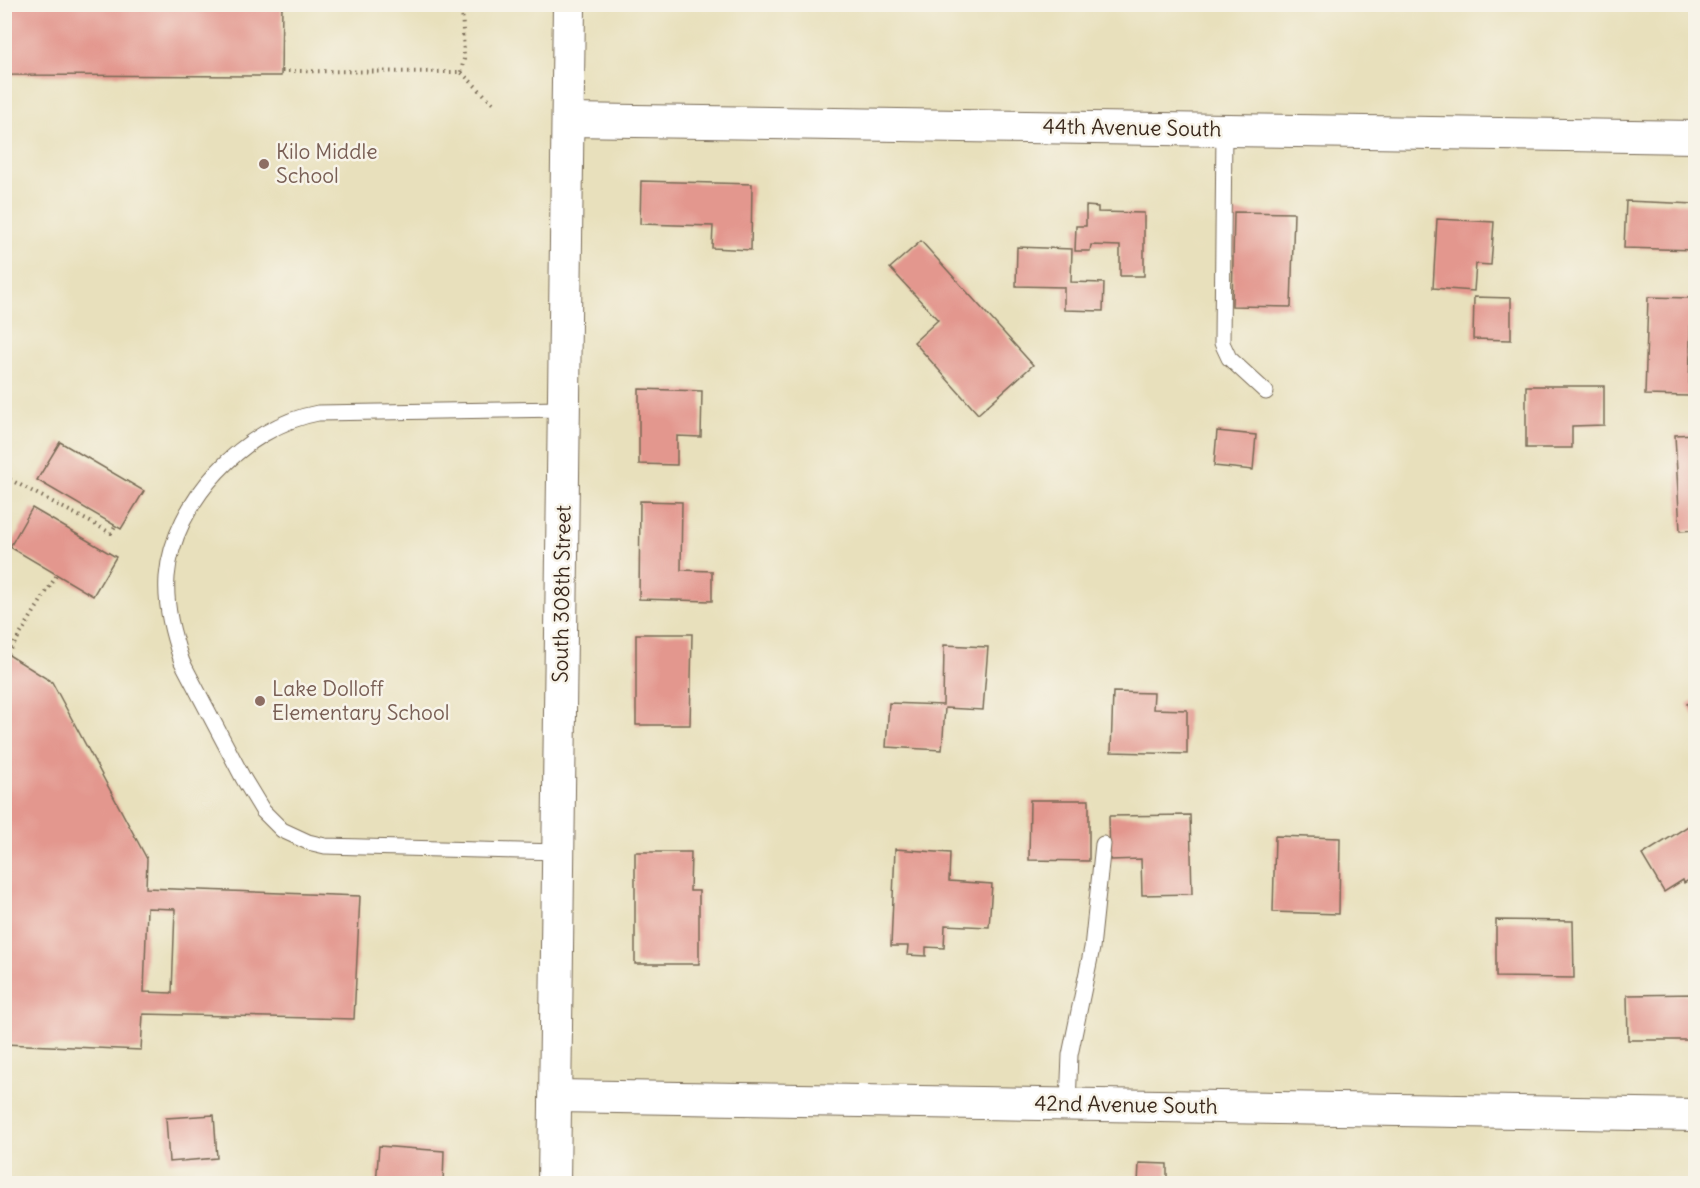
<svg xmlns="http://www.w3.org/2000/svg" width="1700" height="1188" font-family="Delius,sans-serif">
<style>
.building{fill:#e3978e;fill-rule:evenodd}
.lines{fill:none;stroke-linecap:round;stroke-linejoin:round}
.lane-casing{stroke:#786a55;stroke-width:17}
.street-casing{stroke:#786a55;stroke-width:34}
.path{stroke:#786a55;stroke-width:4;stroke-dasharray:1.5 4.5;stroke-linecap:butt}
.lane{stroke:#fff;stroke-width:15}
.street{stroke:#fff;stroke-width:32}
.education-dot{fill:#8d6e63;stroke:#f7f3e8;stroke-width:2}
.labels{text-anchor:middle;stroke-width:5;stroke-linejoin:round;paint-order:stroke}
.street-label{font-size:21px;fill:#3b2a1e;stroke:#f7f3e8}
.education-label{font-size:21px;fill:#785e54;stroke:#f7f3e8;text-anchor:start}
</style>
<rect width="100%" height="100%" fill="#f7f3e8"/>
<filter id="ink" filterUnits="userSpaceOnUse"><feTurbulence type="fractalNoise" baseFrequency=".0167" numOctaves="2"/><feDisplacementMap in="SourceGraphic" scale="12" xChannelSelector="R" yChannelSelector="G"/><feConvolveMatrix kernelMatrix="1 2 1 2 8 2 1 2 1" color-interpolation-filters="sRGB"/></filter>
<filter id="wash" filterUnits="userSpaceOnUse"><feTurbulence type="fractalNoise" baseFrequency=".008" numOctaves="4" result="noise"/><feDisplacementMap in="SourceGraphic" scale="24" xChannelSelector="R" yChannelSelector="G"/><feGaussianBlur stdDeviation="1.35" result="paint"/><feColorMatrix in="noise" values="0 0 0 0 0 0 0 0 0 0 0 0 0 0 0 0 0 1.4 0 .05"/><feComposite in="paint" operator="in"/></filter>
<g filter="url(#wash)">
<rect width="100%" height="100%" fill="#e8e0bc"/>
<g id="blocks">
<g class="building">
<path d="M4 4H282L281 76 4 75Z"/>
<path d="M641 181 752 184 751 250 712 248 713 226 640 224Z"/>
<path d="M1626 201 1696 204V250L1624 248Z"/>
<path d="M1086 206 1098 207V212L1144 213V276H1120V246L1091 245 1090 251H1075L1076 226H1086Z"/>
<path d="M1234 212 1294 213 1291 307 1232 306Z"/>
<path d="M1437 219 1494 222 1491 265 1476 264 1474 291 1433 288Z"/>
<path d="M921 241 1033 365 978 414 914 342 938 320 890 268Z"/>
<path d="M1017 247 1072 249 1071 282 1104 283 1103 311 1064 310V287L1016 286Z"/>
<path d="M1474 297 1511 298V340L1473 339Z"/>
<path d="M1648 297 1691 298 1689 396 1645 395Z"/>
<path d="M1526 386H1604V425L1572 426V448H1526Z"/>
<path d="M639 389 702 391 701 437 677 436V465L639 464Z"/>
<path d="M1217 431 1256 435 1253 470 1214 466Z"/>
<path d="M1696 434V530L1680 531 1675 435Z"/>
<path d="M60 442 144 491 121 529 37 480Z"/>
<path d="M640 501 682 502 681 570 712 571V601L639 599Z"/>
<path d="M32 508 116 557 93 596 10 547Z"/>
<path d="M636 634H692L690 725H636Z"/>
<path d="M944 645 988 647 983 710 945 708 942 750 886 747 889 703 943 705Z"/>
<path d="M4 652 52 682 147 859 146 888 360 896 354 1019 143 1014 141 1050 4 1044ZM147 908 175 909 172 993 144 992Z"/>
<path d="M1113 692 1154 693 1153 709 1187 710V754L1111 752Z"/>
<path d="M1696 699V718L1687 704Z"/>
<path d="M1030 800H1089V861L1029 860Z"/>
<path d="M1190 815 1192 894 1142 895 1141 859 1110 860 1109 816Z"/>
<path d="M1696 821V876L1684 883 1683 880 1664 892 1642 855Z"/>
<path d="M1275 836 1340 838 1339 914 1273 912Z"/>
<path d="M895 849 950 853 949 881 992 884 989 927 945 925 944 948 926 947V956L907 955 908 946H891Z"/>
<path d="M635 852H691L690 891H699V964H635Z"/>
<path d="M1496 920 1573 921 1574 978 1496 977Z"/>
<path d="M1696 994V1040H1628L1627 995Z"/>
<path d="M214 1115 217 1158 169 1162 166 1118Z"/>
<path d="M379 1146 444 1151 443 1184H376Z"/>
<path d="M1139 1163 1167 1164V1184H1138Z"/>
</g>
</g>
</g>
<g filter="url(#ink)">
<use href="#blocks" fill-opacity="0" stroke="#786a55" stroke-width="1.5"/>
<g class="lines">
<g class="lane-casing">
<g id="lane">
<path d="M1224 129 1222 343 1229 358 1266 392"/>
<path d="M559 852 325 846 308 842 282 830 263 811 243 778 182 662C173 635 165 607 167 577 173 502 245 426 318 413L564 409"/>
<path d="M1068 1104 1070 1055 1092 948 1103 844"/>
</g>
</g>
<g class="street-casing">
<g id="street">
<path d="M568 120 1696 137"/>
<path d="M556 1096 1696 1115"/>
<path d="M554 1184 569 4"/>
</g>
</g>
<g class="path">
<path d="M282 71 461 72 496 106"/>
<path d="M461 72 464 59 462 4"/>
<path d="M4 478 9 479 111 533 115 526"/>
<path d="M8 654 57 575"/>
</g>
<use href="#lane" class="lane"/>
<use href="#street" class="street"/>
</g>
</g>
<g class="education-dot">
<circle cx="264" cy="164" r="6"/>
<circle cx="260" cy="701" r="6"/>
</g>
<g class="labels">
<g class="street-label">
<text transform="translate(1132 128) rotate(1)" y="7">44th Avenue South</text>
<text transform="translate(562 594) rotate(-89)" y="7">South 308th Street</text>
<text transform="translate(1126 1105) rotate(1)" y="7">42nd Avenue South</text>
</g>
<g class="education-label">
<text x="276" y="159">Kilo Middle<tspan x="276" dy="24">School</tspan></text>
<text x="272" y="696">Lake Dolloff<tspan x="272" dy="24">Elementary School</tspan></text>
</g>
</g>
<rect width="1700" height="1188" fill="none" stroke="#f7f3e8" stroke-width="24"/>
</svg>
